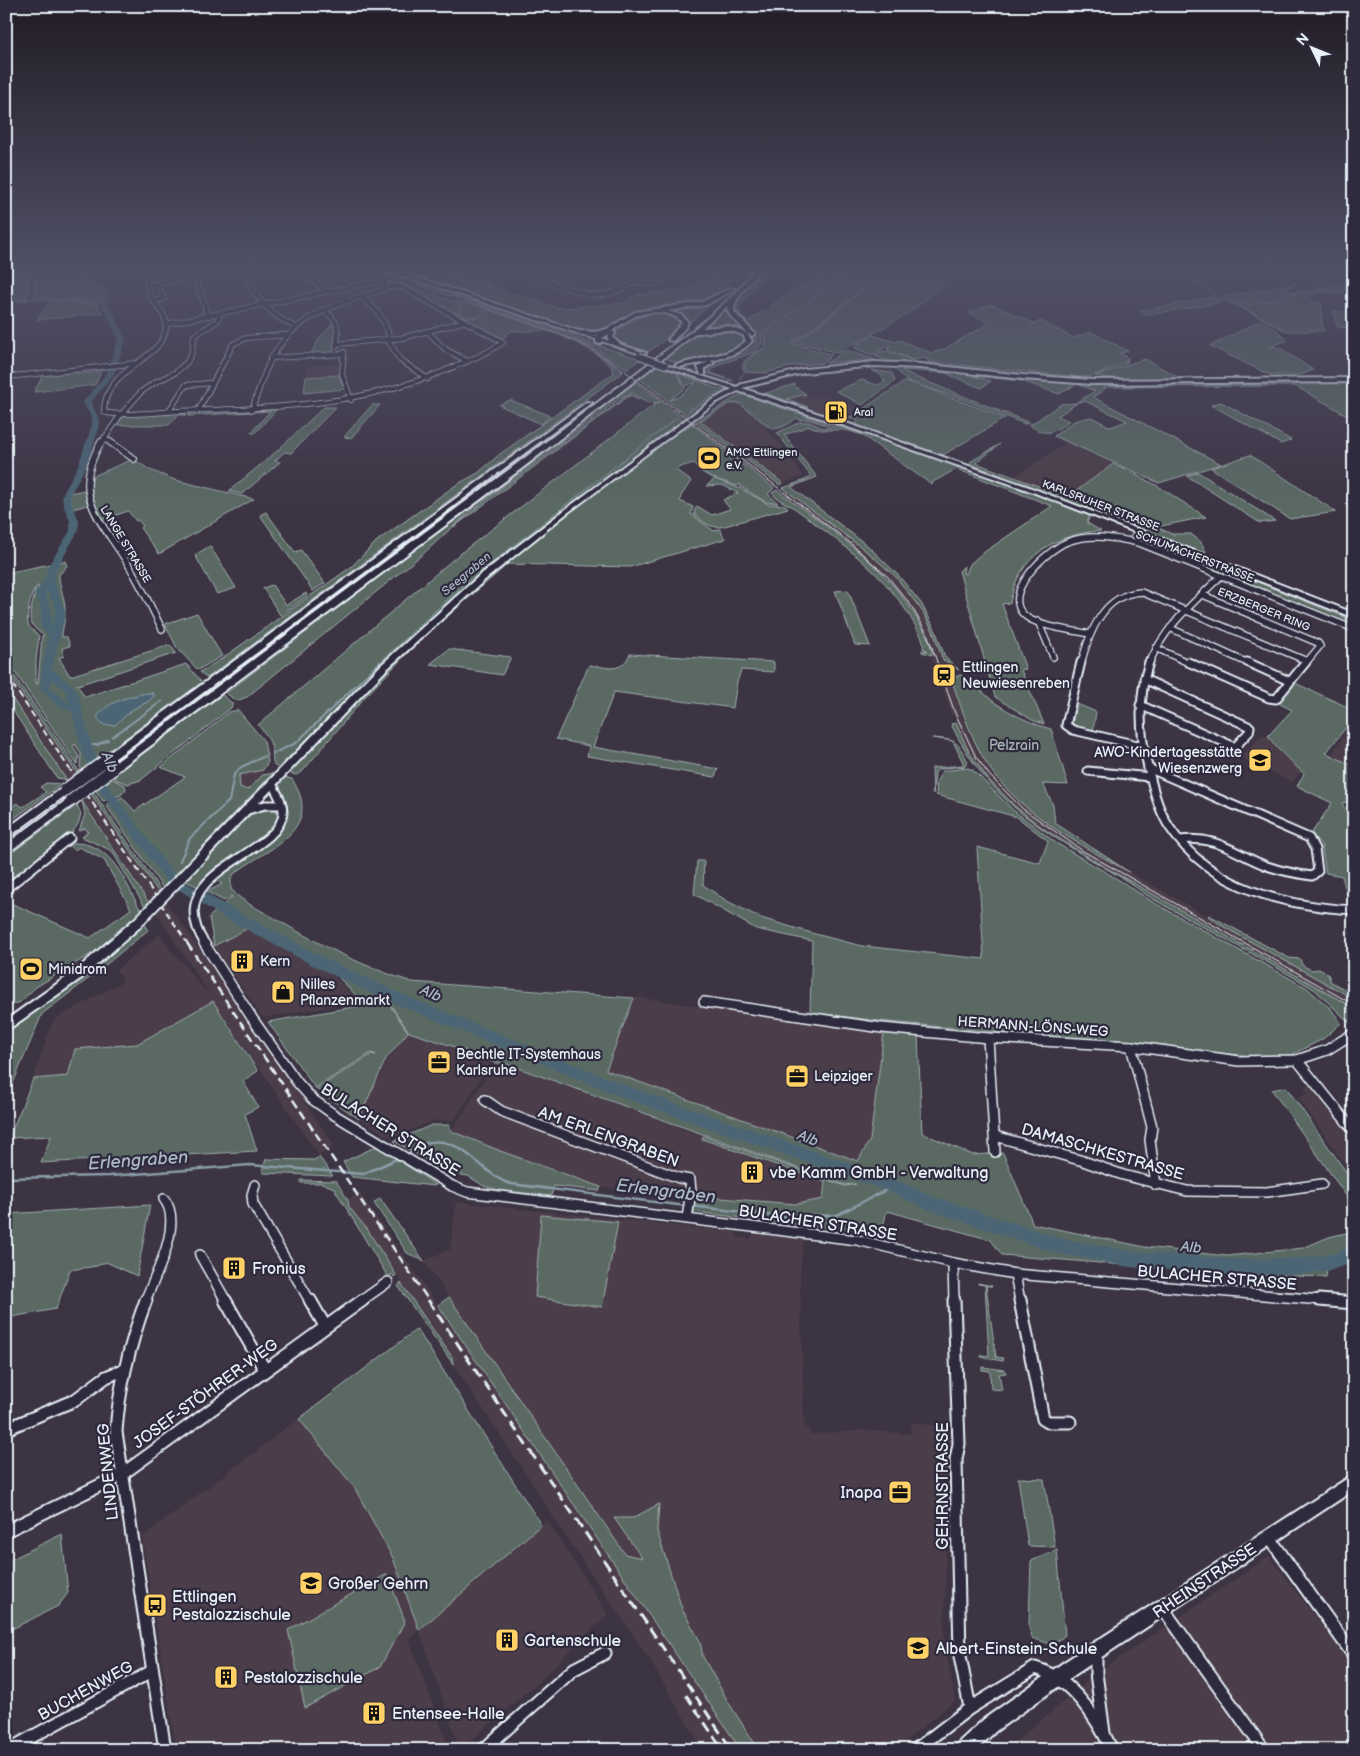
<svg xmlns="http://www.w3.org/2000/svg" width="1360" height="1756" font-family="'Balsamiq Sans',sans-serif">
<style>
.built{fill:#4b3e4a;fill-rule:evenodd}
.green{fill:#5a6b63;stroke:#a1aeae;fill-rule:evenodd}
.water{fill:#4c6575;stroke:#8a9da9}
.lines{fill:none;stroke-linecap:round;stroke-linejoin:round}
.stream-far2{stroke:#8a9da9;stroke-width:1}
.stream-far1{stroke:#8a9da9;stroke-width:2}
.stream{stroke:#8a9da9;stroke-width:2.5}
.river{fill:#4c6575;fill-rule:evenodd}
.minor-far4-casing{stroke:#e8f1f8;stroke-width:6}
.minor-far3-casing{stroke:#e8f1f8;stroke-width:8}
.minor-far2-casing{stroke:#e8f1f8;stroke-width:11}
.minor-far1-casing{stroke:#e8f1f8;stroke-width:12}
.minor-casing{stroke:#e8f1f8;stroke-width:15}
.major-casing{stroke:#e8f1f8;stroke-width:4}
.highway-casing{stroke:#e8f1f8;stroke-width:4}
.minor-far4{stroke:#2f2a3d;stroke-width:4.5}
.minor-far3{stroke:#2f2a3d;stroke-width:5.5}
.minor-far2{stroke:#2f2a3d;stroke-width:7}
.minor-far1{stroke:#2f2a3d;stroke-width:9}
.minor{stroke:#2f2a3d;stroke-width:11}
.major{fill:#2f2a3d;fill-rule:evenodd}
.highway{fill:#2f2a3d;fill-rule:evenodd}
.tram{stroke:#e8f1f8;stroke-width:1}
.rail-far2{stroke:#e8f1f8;stroke-width:2;stroke-dasharray:7 4;stroke-linecap:butt}
.rail-far1{stroke:#e8f1f8;stroke-width:2.5;stroke-dasharray:9 4.5;stroke-linecap:butt}
.rail{stroke:#e8f1f8;stroke-width:3;stroke-dasharray:11 5.5;stroke-linecap:butt}
.major-bridge-far1-casing{stroke:#e8f1f8;stroke-width:8;stroke-linecap:butt}
.major-bridge-casing{stroke:#e8f1f8;stroke-width:13;stroke-linecap:butt}
.highway-bridge-casing{stroke:#e8f1f8;stroke-width:14;stroke-linecap:butt}
.major-bridge-far1{stroke:#2f2a3d;stroke-width:5.5}
.major-bridge{stroke:#2f2a3d;stroke-width:9}
.highway-bridge{stroke:#2f2a3d;stroke-width:11}
.labels{text-anchor:middle;stroke-width:4.5;stroke-linejoin:round;paint-order:stroke}
.far-poi-label{font-size:11px;fill:#e8f1f8;stroke:#2f2a3d;text-anchor:start}
.far-street-label{font-size:11px;fill:#e8f1f8;stroke:#2f2a3d}
.far-water-label{font-size:12px;font-style:italic;fill:#aab9c4;stroke:#2f2a3d}
.poi-label{font-size:14px;fill:#e8f1f8;stroke:#2f2a3d;text-anchor:start}
.park-label{font-size:14px;fill:#a8b5b5;stroke:#2f2a3d}
.street-label{font-size:14px;fill:#e8f1f8;stroke:#2f2a3d}
.water-label{font-size:15px;font-style:italic;fill:#aab9c4;stroke:#2f2a3d}
.near-street-label{font-size:16px;fill:#e8f1f8;stroke:#2f2a3d}
.near-poi-label{font-size:16px;fill:#e8f1f8;stroke:#2f2a3d;text-anchor:start}
.near-water-label{font-size:18px;font-style:italic;fill:#aab9c4;stroke:#2f2a3d}
</style>
<rect width="100%" height="100%" fill="#3c3343"/>
<filter id="ink" filterUnits="userSpaceOnUse"><feTurbulence type="fractalNoise" baseFrequency=".02" numOctaves="2"/><feDisplacementMap in="SourceGraphic" scale="10" xChannelSelector="R" yChannelSelector="G"/><feConvolveMatrix kernelMatrix="1 2 1 2 8 2 1 2 1" color-interpolation-filters="sRGB"/></filter>
<g filter="url(#ink)">
<g class="built">
<path d="M400 277 565 334 595 348 621 366 618 368 582 345 488 310 486 314 479 317 462 316 458 313 459 303 423 292 397 278ZM456 300 484 308 486 311 478 316H465L462 315 460 310 462 305Z"/>
<path d="M338 364 339 375 306 377 308 366Z"/>
<path d="M645 383 686 415 682 417 641 386Z"/>
<path d="M806 394 810 397 818 395 822 397 826 396 858 408 842 419 786 399Z"/>
<path d="M729 403H739L771 426 765 429 782 446V451L788 453 803 476 783 483 700 421Z"/>
<path d="M699 424 777 483 771 485 743 464 695 427Z"/>
<path d="M1066 443 1113 464 1069 497 1013 477Z"/>
<path d="M787 491 870 554 896 577 923 612 933 631 943 660 932 655 925 632 914 612 887 578 862 554 782 493Z"/>
<path d="M930 657 944 662 956 671 949 672 964 713 961 714 978 753 998 780 1030 810 1085 847 1354 999V1008L1075 849 1044 829 1016 807 988 779 969 752 954 716 951 714 936 666Z"/>
<path d="M6 670 166 903 183 925 335 1146 319 1156 213 1001 137 1044 110 1047 68 1076 33 1079 52 1022 60 1016 124 981 116 970 160 934 173 954H175L211 997 117 852 6 689Z"/>
<path d="M1350 727 1354 729V765L1330 755Z"/>
<path d="M1261 736H1267L1276 748 1301 771 1292 782 1240 757Z"/>
<path d="M263 770V775L247 790 240 787 239 775Z"/>
<path d="M251 927 326 967 359 1002 263 1018 214 947Z"/>
<path d="M635 997 884 1032 870 1140 858 1161 606 1070Z"/>
<path d="M408 1032 461 1050 490 1063 455 1120 433 1121 391 1138 359 1119 388 1059Z"/>
<path d="M495 1063H504L703 1136 702 1139 825 1182 823 1199 796 1204 694 1196 682 1198 601 1187 503 1152 451 1131Z"/>
<path d="M1312 1084 1354 1139V1178L1298 1097 1308 1094 1304 1087Z"/>
<path d="M359 1192 438 1305 741 1750H703L649 1659 548 1510 542 1498 453 1364 452 1357 426 1317 349 1207 348 1200Z"/>
<path d="M441 1200 735 1232 738 1237 750 1239 754 1234 803 1239 800 1277 804 1424 811 1434 864 1430 910 1434 911 1422 950 1428V1452L948 1462 944 1639 955 1701 894 1750H755L587 1498 424 1261 450 1249 456 1203Z"/>
<path d="M417 1329 541 1525 547 1520 608 1614 537 1683 460 1750 419 1630 409 1639 450 1750H176L142 1537Z"/>
<path d="M1269 1556 1354 1668V1750H1006L1097 1673Z"/>
</g>
<g class="green">
<path d="M6 270H30L27 301 6 300Z"/>
<path d="M35 270H81L88 283 101 292 102 301 34 299Z"/>
<path d="M718 270H741L719 295 709 302 636 313 618 321 602 331 595 332 579 330 515 310 434 281 456 272 489 282 485 284 505 291 502 293 510 296 514 294 555 307 567 308 624 303 637 295 688 289Z"/>
<path d="M762 270H768L739 307 740 314 747 322 825 270H952C926 312 877 329 838 353L796 342 870 285 792 343 832 355 823 363 794 366 764 373 746 372 744 365C750 350 768 357 766 335L761 333 763 341 755 352 723 363 709 372 733 381 704 372 703 367 707 364 744 353 755 345V335L736 316 734 304Z"/>
<path d="M396 281 460 304 458 314C467 320 476 318 486 315L488 309C535 326 584 339 623 372L207 678 200 672 220 660 351 567 377 541 456 485 478 473 500 454 614 373C611 357 562 334 547 331 534 330 526 333 512 330L502 339 399 285 385 283Z"/>
<path d="M1296 283 1285 291 1295 292 1293 297 1296 291 1310 290 1315 287 1354 288V293L1322 292 1310 295V301L1322 304V324L1324 331H1287L1222 297Z"/>
<path d="M449 294H450L579 337 585 341 640 359 628 369 624 367 595 348 570 336Z"/>
<path d="M1214 297 1223 302 1147 315 1140 311Z"/>
<path d="M455 301 484 308 486 311C480 318 467 319 460 313L462 305Z"/>
<path d="M50 302 97 304 102 313 37 320Z"/>
<path d="M711 304 689 323 675 313 650 312 636 316 603 336 633 316 650 311Z"/>
<path d="M991 304 1034 323 1031 325 1041 321 1073 338 1091 332 1128 351 1120 353 1129 359 1125 360 1128 362 1090 377H1079L928 362V360L924 358 913 360 887 349 891 346 889 345 872 355 855 348 857 344 873 335 895 342 899 340 932 353 944 349 990 323 969 313Z"/>
<path d="M728 308 751 335V344L741 352 697 366 740 351 750 345V337C737 324 719 328 703 329Z"/>
<path d="M1334 311 1354 313V328L1337 327Z"/>
<path d="M661 313 674 315 683 323 679 329 648 352 613 340V334C629 323 641 313 661 313Z"/>
<path d="M1260 321 1276 329 1287 340C1280 344 1273 343 1269 350L1272 346 1281 349 1313 370 1300 375H1270L1210 346Z"/>
<path d="M334 322 337 339 332 353 310 355 320 337Z"/>
<path d="M716 329 738 332 745 337 746 342C734 351 701 364 685 364 678 364 672 361 666 358L696 335Z"/>
<path d="M847 350 849 351 876 360 826 363Z"/>
<path d="M887 351 917 362 1017 374 941 365 891 362 874 356 880 352Z"/>
<path d="M1145 359 1182 379H1119L1095 376Z"/>
<path d="M657 365 676 372 685 388 670 400 680 396 696 382 685 386 678 373 718 389 726 390 725 392 704 404 702 408C629 462 554 514 484 572 411 632 345 701 278 768 270 764 274 758 272 750 271 740 264 732 258 725L457 556 651 407 654 409 652 406 660 402 649 403 632 393 623 396 478 504 424 553 247 697 236 701 226 693 636 382 684 419 689 417 640 379Z"/>
<path d="M893 366 1104 383 1348 382 1354 388V399L1346 401 1354 406V419L1295 386 1104 387 1105 389 1093 397 1221 464 1159 483 1054 436 1074 421 1091 417 1111 427 1127 421 1085 401 1077 402 1095 391 1077 384 1059 394 1022 381 973 376 991 381 981 388 945 373 902 370 918 378 1030 423 1025 424 957 397 906 381Z"/>
<path d="M78 368 77 374 97 372V370L102 369 95 385 34 392 45 372Z"/>
<path d="M872 370 892 373 895 381 862 405 836 391 862 380 877 385 885 382 881 375Z"/>
<path d="M339 375 344 389 304 393 306 377Z"/>
<path d="M904 382 913 383 1005 418 943 455 857 426V419L849 418Z"/>
<path d="M795 384 794 386 806 394 787 399 808 407H803L766 393Z"/>
<path d="M741 394 796 413 797 415 798 413 830 425C820 426 810 416 799 420L797 417C792 423 781 429 772 429L739 403 729 404 700 421 783 483 780 485 696 422 692 424 774 488 768 494 778 503 766 502 741 487 740 484 737 486C722 480 702 478 694 463L680 467 676 470 691 481 681 496 680 501 693 507 691 514 714 531 720 529 725 539 630 567 508 564 420 640 364 698 302 772 296 775 289 773 380 676 468 592 560 518 677 433Z"/>
<path d="M628 395C633 395 636 397 640 400L631 395 626 398 454 527 484 501Z"/>
<path d="M510 400 551 416 541 424 499 405Z"/>
<path d="M1221 402 1291 440 1281 444 1211 405Z"/>
<path d="M1077 403 1058 416 1069 421C1054 432 1046 438 1030 425L1061 404Z"/>
<path d="M372 405H380L351 438 344 437Z"/>
<path d="M324 407H336L291 453 284 452 275 461 280 462 242 494 229 491 277 451Z"/>
<path d="M276 410 255 433H251L270 411 188 416 191 412Z"/>
<path d="M187 413 186 415H178L169 425H113L127 415Z"/>
<path d="M800 422H809L823 428 836 426 850 429 960 467 933 482 932 485 862 435 846 430H821L809 426 784 435 817 477 791 487 868 546 898 575 921 603 935 629 945 657 959 670 943 660 933 631 923 612 896 577 870 554 783 488 805 480 811 476 777 433Z"/>
<path d="M1000 444 976 463 1068 497 1113 464 1158 486 1206 517 1156 527 1172 534H1191L1201 542 1206 552 1204 553 971 464 970 462Z"/>
<path d="M1250 455 1336 512 1290 519 1211 468Z"/>
<path d="M133 459 150 470 175 480 254 499 159 554 140 528 143 526 138 520 136 521 128 511 102 520C95 506 90 493 91 477Z"/>
<path d="M963 468 1090 515 1087 523 1101 531C1056 533 1017 557 1010 603L1002 604 1026 669 1021 670 1044 724 1032 720 995 697 959 571 964 566 963 573 966 574 970 564 980 555 1052 506 959 470Z"/>
<path d="M1198 472 1275 521 1260 523 1187 476Z"/>
<path d="M715 479 741 489 768 504 785 505 788 508 725 526C711 530 704 522 694 514V512L697 506 712 515 730 509 723 500 738 493 722 485 706 486Z"/>
<path d="M85 490 88 505 73 509 69 493Z"/>
<path d="M777 490C829 529 888 565 920 624 926 633 932 645 932 655L922 652V650L928 651 923 648C925 640 919 633 916 627 889 576 841 543 797 510 790 504 777 501 772 493Z"/>
<path d="M266 512 295 552 301 550 325 583 313 591 260 515Z"/>
<path d="M1133 532 1354 621V626L1129 538Z"/>
<path d="M210 546 236 588 217 594 195 555Z"/>
<path d="M65 561 67 566 59 575C59 587 65 597 65 610 66 619 62 628 62 637H67L70 646 62 648 64 656 59 658 70 676 170 645 176 653 78 685 77 684 85 697 186 664 202 682 82 770 80 767 81 754 75 744 73 746 79 757 77 764 6 659V573ZM37 586 39 587 35 590C32 613 22 622 44 635L42 636 38 683 36 684V660L39 636C35 632 30 629 28 624 26 616 31 591 37 586ZM153 693 149 701 133 709 114 725 105 724 98 716C110 701 134 694 153 693Z"/>
<path d="M272 585 286 605 306 593 307 596 280 615 263 588Z"/>
<path d="M848 590 870 646 855 645 835 591Z"/>
<path d="M197 613 222 656 198 670 177 648 165 624Z"/>
<path d="M449 649 511 657 502 675 430 664Z"/>
<path d="M630 654 774 662V672L741 670 737 682 733 708 614 692 593 747 718 769 715 777 587 756 589 746 556 739 589 665C608 667 621 674 630 654Z"/>
<path d="M6 664 161 891 159 893 6 670Z"/>
<path d="M961 675 978 686 979 690C987 694 990 700 997 704 1014 715 1032 724 1051 729L1068 785 1043 784 1053 805 1055 823 1129 872C1076 842 1011 810 981 754 968 730 960 704 951 678Z"/>
<path d="M1295 683 1354 710V717L1326 753 1354 766V800L1342 803 1354 828V905H1350L1342 876 1326 873 1321 844 1311 834 1332 803 1297 786 1304 774 1277 748 1268 736 1292 710 1278 703Z"/>
<path d="M6 689 68 782 64 779 57 778 6 700Z"/>
<path d="M222 695 232 703V707L141 780 128 784 115 779 114 777 126 766Z"/>
<path d="M1077 704 1096 712 1093 731 1074 726 1072 724Z"/>
<path d="M238 710 264 741 268 762 263 770 239 775 240 787 247 790 263 775 273 773 163 888 106 805 122 797 135 811 185 777 161 767 229 712Z"/>
<path d="M956 723 969 752 988 779 1016 807 1044 829 1100 864 1354 1008V1024H1351L1315 990 1302 982C1253 954 1203 927 1153 899 1142 893 1133 884 1122 878 1048 834 990 805 951 724Z"/>
<path d="M932 738C957 740 956 740 968 762L965 766 939 769 935 772 933 794 932 768 964 765 953 741Z"/>
<path d="M968 768 974 771 1013 810 1056 843 1124 883 1151 901 1307 988 1331 1009 1341 1023 1323 1039 1291 1055 1263 1057 879 1021 810 1012 812 941 756 929 694 894 697 861H704L703 885 727 901 761 918 815 934 862 946 984 959 977 847 1040 863 1048 841 1017 817 936 795 937 781 942 771Z"/>
<path d="M284 777 292 779C326 831 265 849 234 874L231 879V889C243 903 261 910 276 919 320 945 364 967 412 982L634 998 606 1070 858 1161 870 1140 884 1032 918 1035 922 1133 973 1155 1003 1153 1033 1224 1145 1247 1227 1256 1303 1248 1329 1237 1354 1231V1251L1328 1261 1326 1277 1234 1274 1002 1255 991 1240 887 1211 882 1230 809 1226 694 1212V1196L796 1204 823 1199 825 1182 702 1139 703 1136 845 1186 856 1184 845 1185 504 1063H495L461 1049 409 1032 386 998 361 1001 327 965 230 910 254 925 214 946 209 917 232 897 231 896 224 901 207 892 222 884 216 880C242 856 310 834 277 789Z"/>
<path d="M112 779 125 785 126 789 121 795 103 801 96 791Z"/>
<path d="M46 783 62 784 6 824V810L17 803 23 807 46 792 40 787Z"/>
<path d="M82 801 149 903 145 907 112 851 82 837 88 832 85 828 79 831 85 814Z"/>
<path d="M77 805 81 814 78 824 72 833 6 883V857Z"/>
<path d="M274 807C293 829 232 857 219 865 211 870 204 879 198 887L186 881 214 849 254 812 260 808Z"/>
<path d="M73 843C112 842 125 882 141 911L101 948 36 987 20 1002 6 1008V901L90 938 131 909 104 860 79 847 75 850 70 847Z"/>
<path d="M1209 915 1289 958 1300 959 1302 965 1311 970 1319 969 1328 974 1331 982 1354 994V999L1224 927 1208 916Z"/>
<path d="M144 922 148 930 92 976 42 1014 6 1100V1031L106 957Z"/>
<path d="M213 1001 258 1071 243 1081 258 1107 245 1114 257 1151 41 1163 51 1136 9 1138 33 1079 68 1076 75 1049 137 1044Z"/>
<path d="M387 1001 408 1032 386 1059 359 1119 316 1089 372 1054 376 1055 371 1053 315 1088 268 1022Z"/>
<path d="M1286 1087 1354 1183V1207L1272 1090Z"/>
<path d="M432 1125H449L451 1131 503 1152 601 1187 599 1191 554 1186 551 1196 499 1190 484 1186 468 1176 449 1173 394 1141Z"/>
<path d="M377 1146 436 1185 434 1186 352 1177 343 1162Z"/>
<path d="M319 1157 333 1176 264 1173 262 1171 266 1159 314 1160Z"/>
<path d="M301 1180 336 1181 348 1200 349 1207 367 1229 396 1275 394 1277 392 1274 388 1277 334 1188 322 1183H301Z"/>
<path d="M380 1198 386 1207 424 1261 407 1253 374 1203Z"/>
<path d="M150 1205 137 1276 106 1262 97 1266 70 1270 56 1309 6 1318V1214Z"/>
<path d="M541 1215 618 1222 602 1307 535 1297Z"/>
<path d="M401 1283 452 1357 453 1364 398 1286Z"/>
<path d="M978 1283 992 1286H986L996 1357 1004 1358 1003 1361 981 1357V1355L989 1356 985 1285 978 1284Z"/>
<path d="M449 1297 625 1554 642 1558 614 1518H633L659 1504 657 1531 682 1609 700 1641 703 1657 730 1705 759 1750H741L438 1305Z"/>
<path d="M417 1329 541 1525 419 1630 393 1558 354 1487 299 1419Z"/>
<path d="M982 1367 1005 1370 1006 1373 999 1374 1002 1390 991 1389 990 1371 982 1370Z"/>
<path d="M1018 1478 1044 1479 1055 1547 1028 1546Z"/>
<path d="M62 1534 68 1593 58 1606 6 1632V1562Z"/>
<path d="M1057 1550 1065 1635 1053 1645 1032 1638 1029 1624 1031 1561Z"/>
<path d="M387 1574 405 1621 380 1667 305 1708 288 1630Z"/>
</g>
<path class="water" d="M146 693 155 695 149 701 133 709 115 725H104L97 718C105 702 129 697 146 693Z"/>
<g class="lines">
<g class="stream-far2">
<path d="M1175 270 1215 295"/>
<path d="M6 282 25 283"/>
<path d="M1218 297 1233 304"/>
<path d="M6 299H27"/>
<path d="M30 299 98 303"/>
<path d="M100 303H104"/>
<path d="M1232 304 1249 305 1278 299 1289 292H1313L1328 286 1354 285"/>
<path d="M1237 306 1284 330"/>
<path d="M744 371 742 365 745 360 764 347 765 332 853 270"/>
<path d="M739 379 744 373"/>
<path d="M688 411 718 392"/>
<path d="M378 664 461 587 677 418"/>
</g>
<g class="stream-far1">
<path d="M112 737 162 701"/>
<path d="M86 745H97L108 740"/>
<path d="M274 753 296 743 380 662"/>
<path d="M180 861 190 838 229 801 234 775 241 767 265 756"/>
</g>
<g class="stream">
<path d="M406 1155C413 1151 419 1145 426 1143 462 1133 482 1176 511 1184L686 1206"/>
<path d="M6 1178 110 1176 250 1165 363 1174 399 1158"/>
<path d="M691 1206 784 1217 837 1215 894 1186"/>
</g>
<path class="river" d="M83 270H89L94 280 108 291 107 305C117 314 119 327 126 339L114 374 91 402 99 419 100 425 86 466 70 495 72 504 79 521 78 531 55 572 54 583 66 613 52 666 53 670 73 686 78 694 93 750 108 786 176 877 233 909 326 959 401 994 635 1089 894 1179 929 1195 1056 1237 1130 1251 1230 1259 1303 1258 1332 1254 1354 1246V1262L1332 1270 1303 1274 1230 1275 1130 1267 1056 1253 926 1209 890 1192 627 1099 391 1002 316 967 223 917 168 883 97 787 81 750 72 711 59 707 40 689 42 666 49 639 41 626V608L35 593 44 582 48 566 70 531V521L63 504 62 495 78 466 92 425V419L83 402 106 374 118 339C112 327 109 315 101 305L102 292 89 282ZM47 591 56 608 52 628 51 608 45 593ZM52 679 65 690 70 704 50 688Z"/>
<g class="minor-far4-casing">
<g id="minor-far4">
<path d="M145 270C147 279 147 289 151 297 155 306 166 313 166 324 167 361 104 365 104 412L107 413C131 416 155 412 179 411 277 408 365 406 456 366 472 359 489 353 503 342L399 286 388 288 385 286 381 274 374 270"/>
<path d="M192 270 205 305V310L209 316"/>
<path d="M242 270C254 295 268 315 294 326"/>
<path d="M297 270 313 280 326 292"/>
<path d="M512 270 589 295C615 297 635 282 657 270"/>
<path d="M636 281 653 284 682 270"/>
<path d="M149 285 233 270"/>
<path d="M360 297C377 308 386 320 390 340"/>
<path d="M154 301 164 299 156 283"/>
<path d="M322 310C338 318 340 330 336 347"/>
<path d="M166 324 386 280 410 270"/>
<path d="M428 332 445 349 467 361"/>
<path d="M388 340 400 360 428 379"/>
<path d="M337 344 402 338 466 321"/>
<path d="M344 352 342 374 351 400"/>
<path d="M270 358 343 354"/>
<path d="M6 377 138 363"/>
<path d="M252 410C258 392 263 373 273 356 296 313 344 302 388 288"/>
<path d="M198 411 233 344 246 338 285 335"/>
<path d="M168 412 186 385 212 383"/>
<path d="M104 438 112 444"/>
<path d="M101 444 119 417 141 392 154 383 176 372 187 362 192 352 194 336 217 321 220 314"/>
</g>
</g>
<g class="minor-far3-casing">
<g id="minor-far3">
<path d="M101 442C69 496 102 521 128 564 141 585 151 607 162 629"/>
<path d="M110 442 134 459"/>
<path d="M1203 595 1318 643 1320 646 1305 664"/>
<path d="M1038 621 1053 657"/>
<path d="M1170 628 1250 664"/>
<path d="M1090 634C1072 630 1037 627 1024 615 1001 593 1047 550 1067 542 1090 533 1116 538 1139 543L1354 629"/>
<path d="M1156 648 1191 664"/>
<path d="M1081 664C1089 633 1103 594 1141 592L1307 661"/>
<path d="M1149 664C1164 627 1193 603 1221 576"/>
</g>
</g>
<g class="minor-far2-casing">
<g id="minor-far2">
<path d="M1081 662 1066 725 1073 730 1142 746"/>
<path d="M1149 662C1138 697 1139 732 1148 767 1153 788 1158 810 1170 828 1211 889 1285 906 1354 910"/>
<path d="M1188 662 1269 698 1276 699 1306 662"/>
<path d="M1247 662 1289 681"/>
<path d="M1140 705 1235 747 1249 732 1250 727 1144 679"/>
<path d="M1148 768 1309 838 1315 849 1318 871 1312 876C1297 874 1281 871 1267 866 1235 854 1217 835 1180 840"/>
<path d="M1088 771 1150 777"/>
<path d="M248 810 265 805H281"/>
<path d="M6 889 70 838"/>
<path d="M205 944C157 869 282 857 283 812 283 802 277 793 272 784"/>
</g>
</g>
<g class="minor-far1-casing">
<g id="minor-far1">
<path d="M204 943 252 1018 297 1082 312 1099 333 1114 452 1186 467 1192 857 1240 953 1263 1015 1274 1333 1301"/>
<path d="M704 1002 882 1028 988 1038 1131 1046 1239 1061 1297 1060 1327 1050 1354 1033"/>
<path d="M988 1038 995 1152"/>
<path d="M1131 1046 1152 1127 1150 1140 1156 1185"/>
<path d="M1297 1060 1354 1131"/>
<path d="M485 1100 501 1111 679 1178 690 1180 691 1192 687 1218"/>
<path d="M995 1136 1083 1161 1123 1175 1187 1191 1267 1192 1322 1184"/>
<path d="M255 1185 252 1195 253 1204 310 1301"/>
<path d="M200 1255 226 1301"/>
<path d="M953 1263 954 1301"/>
<path d="M1015 1274 1020 1301"/>
<path d="M145 1301C155 1276 184 1223 164 1199"/>
<path d="M361 1301 388 1282"/>
</g>
</g>
<g class="minor-casing">
<g id="minor">
<path d="M146 1300C130 1343 119 1386 116 1432L165 1750"/>
<path d="M225 1300 265 1370"/>
<path d="M310 1300 325 1326"/>
<path d="M954 1300 959 1444 956 1459 960 1656 970 1708"/>
<path d="M1020 1300 1043 1419 1048 1422H1070"/>
<path d="M1319 1300 1354 1303"/>
<path d="M6 1429 75 1400 106 1377 123 1370"/>
<path d="M6 1531 121 1475 363 1300"/>
<path d="M1269 1537 1354 1656"/>
<path d="M1162 1607 1264 1750"/>
<path d="M1096 1651V1673L1104 1733"/>
<path d="M8 1750 152 1671"/>
<path d="M483 1750 574 1669 605 1653"/>
<path d="M915 1750 970 1708 1035 1668C1071 1678 1097 1718 1112 1750"/>
</g>
</g>
<g class="major-casing">
<g id="major">
<path d="M385 270H393L646 353 641 354Z"/>
<path d="M875 362 920 364 1023 375 1092 380 1354 378V382L1092 384 1023 379 920 368 875 366 804 373 742 388 849 424 1029 487 1354 613V618L1025 489 845 426 738 391 715 403 566 514 486 579 387 669 208 856H202L200 853 202 850 381 665 480 575 562 512 711 401 732 389 663 366V364L737 387 742 384 804 369Z"/>
<path d="M136 920 140 921 141 924 140 927 83 977 6 1031V1020L75 971 132 921Z"/>
<path d="M1354 1474V1490L1076 1674 996 1731 976 1750H955L957 1744 984 1719 1064 1662Z"/>
</g>
</g>
<g class="highway-casing">
<g id="highway">
<path d="M754 270H760C752 281 730 301 735 313L755 334 752 336 747 333 752 341C742 353 726 357 711 361L714 363 705 368V375H701L698 367 708 362 678 367 675 365 725 353 735 349 746 341 743 335C722 326 715 333 696 333L525 466 117 771H109L108 769 109 767 519 462 701 324 736 293ZM728 306 727 309 730 315 747 333 727 326 702 328Z"/>
<path d="M730 288 735 289 706 305 668 311 681 315 688 322 685 328 673 341 668 340 682 322C671 311 651 310 636 316 628 319 620 326 612 331L615 333 613 338 620 344V346H616L608 340 609 334 602 338V342L599 344 596 342 597 335H582L579 333 582 331 595 332 607 329 635 312 702 302Z"/>
<path d="M587 402 592 403 110 762H102L101 760 102 758Z"/>
<path d="M65 786 70 790 69 793 6 839V829Z"/>
<path d="M72 796 77 800 76 803 6 854V844Z"/>
</g>
</g>
<use href="#minor-far4" class="minor-far4"/>
<use href="#minor-far3" class="minor-far3"/>
<use href="#minor-far2" class="minor-far2"/>
<use href="#minor-far1" class="minor-far1"/>
<use href="#minor" class="minor"/>
<use href="#major" class="major"/>
<use href="#highway" class="highway"/>
<path class="tram" d="M377 270 567 337 591 348 617 365 848 541 888 577 910 604 927 633 955 713 976 757 990 776 1023 809 1083 851 1354 1005"/>
<path class="rail-far2" d="M6 675 188 944"/>
<path class="rail-far1" d="M187 943 429 1301"/>
<g class="rail">
<path d="M428 1300 732 1750"/>
<path d="M686 1695 723 1750"/>
</g>
<g class="major-bridge-far1-casing">
<path id="major-bridge-far1" d="M639 356 665 365"/>
</g>
<g class="major-bridge-casing">
<path id="major-bridge" d="M136 924 205 853"/>
</g>
<g class="highway-bridge-casing">
<g id="highway-bridge">
<path d="M65 790 106 760"/>
<path d="M72 800 113 769"/>
</g>
</g>
<use href="#major-bridge-far1" class="major-bridge-far1"/>
<use href="#major-bridge" class="major-bridge"/>
<use href="#highway-bridge" class="highway-bridge"/>
</g>
</g>
<linearGradient id="sky" x2="0" y2="1"><stop stop-color="#211c25"/><stop offset="0.52" stop-color="#505066"/><stop offset="1" stop-color="#505066" stop-opacity="0"/></linearGradient>
<rect width="1360" height="516" fill="url(#sky)"/>
<defs>
<g id="fuel-square" transform="scale(1.25)"><rect x="-9" y="-9" width="18" height="18" rx="4" fill="#ffd166" stroke="#2f2a3d"/><path d="M-5.5-6h7V0h2V4h1.3V-2.5L3-4.5l.8-.8L6-3V5H2.5V1h-1V6h-7ZM-4.2-4.7v3.2H.2V-4.7Z" fill="#111"/></g>
<g id="stadium-square" transform="scale(1.25)"><rect x="-9" y="-9" width="18" height="18" rx="4" fill="#ffd166" stroke="#2f2a3d"/><path d="M0-5a6.5 5 0 1 0 0 10a6.5 5 0 1 0 0-10ZM-3.5-1.8h7v3.6h-7Z" fill="#111"/></g>
<g id="station-square" transform="scale(1.25)"><rect x="-9" y="-9" width="18" height="18" rx="4" fill="#ffd166" stroke="#2f2a3d"/><path d="M-3-6H3Q5-6 5-4V2Q5 4 3 4L4.5 6H3L1.5 4h-3L-3 6H-4.5L-3 4Q-5 4-5 2V-4Q-5-6-3-6ZM-3.5-4v3h7v-3ZM-3.5 1v1.5H-2V1ZM2 1v1.5H3.5V1Z" fill="#111"/></g>
<g id="school-square" transform="scale(1.25)"><rect x="-9" y="-9" width="18" height="18" rx="4" fill="#ffd166" stroke="#2f2a3d"/><path d="M0-5L7-2L0 1L-7-2ZM-4 1L0 2.5L4 1V4Q0 6-4 4Z" fill="#111"/></g>
<g id="building-square" transform="scale(1.25)"><rect x="-9" y="-9" width="18" height="18" rx="4" fill="#ffd166" stroke="#2f2a3d"/><path d="M-4-6H4V6H1V3H-1V6H-4ZM-2.5-4.3h1.7v1.8h-1.7ZM.8-4.3h1.7v1.8H.8ZM-2.5-1h1.7V.8h-1.7ZM.8-1h1.7V.8H.8Z" fill="#111"/></g>
<g id="shop-square" transform="scale(1.25)"><rect x="-9" y="-9" width="18" height="18" rx="4" fill="#ffd166" stroke="#2f2a3d"/><path d="M-5-2.5h2.3a2.7 3.5 0 0 1 5.4 0H5L5.5 6h-11ZM-1.5-2.5h3a1.5 2.3 0 0 0-3 0Z" fill="#111"/></g>
<g id="office-square" transform="scale(1.25)"><rect x="-9" y="-9" width="18" height="18" rx="4" fill="#ffd166" stroke="#2f2a3d"/><path d="M-6-3h4V-5.5h4V-3h4V5H-6ZM-1-4.5V-3h2v-1.5ZM-6 0V1H6V0Z" fill="#111"/></g>
<g id="bus-square" transform="scale(1.25)"><rect x="-9" y="-9" width="18" height="18" rx="4" fill="#ffd166" stroke="#2f2a3d"/><path d="M-5-6H5V4H4V6H2V4H-2V6H-4V4H-5ZM-3.5-4V0h7V-4ZM-3.5 1.2v1.5H-2V1.2ZM2 1.2v1.5H3.5V1.2Z" fill="#111"/></g>
</defs>
<g fill-rule="evenodd">
<use href="#fuel-square" x="836" y="412"/>
<use href="#stadium-square" x="709" y="458"/>
<use href="#station-square" x="944" y="675"/>
<use href="#school-square" x="1260" y="760"/>
<use href="#building-square" x="242" y="961"/>
<use href="#stadium-square" x="31" y="969"/>
<use href="#shop-square" x="283" y="992"/>
<use href="#office-square" x="439" y="1062"/>
<use href="#office-square" x="797" y="1076"/>
<use href="#building-square" x="752" y="1172"/>
<use href="#building-square" x="234" y="1268"/>
<use href="#office-square" x="900" y="1492"/>
<use href="#school-square" x="311" y="1583"/>
<use href="#bus-square" x="155" y="1605"/>
<use href="#building-square" x="507" y="1640"/>
<use href="#school-square" x="918" y="1648"/>
<use href="#building-square" x="226" y="1677"/>
<use href="#building-square" x="374" y="1713"/>
</g>
<g class="labels">
<g class="far-poi-label">
<text x="854" y="416">Aral</text>
<text x="726" y="456">AMC Ettlingen<tspan x="726" dy="13">e.V.</tspan></text>
</g>
<g class="far-street-label">
<text transform="translate(1101 505) rotate(21)" y="4">KARLSRUHER STRASSE</text>
<text transform="translate(126 544) rotate(59)" y="4">LANGE STRASSE</text>
<text transform="translate(1195 556) rotate(21)" y="4">SCHUMACHERSTRASSE</text>
<text transform="translate(1264 609) rotate(22)" y="4">ERZBERGER RING</text>
</g>
<g class="far-water-label">
<text transform="translate(466 574) rotate(-40)" y="4">Seegraben</text>
</g>
<g class="poi-label">
<text x="962" y="672">Ettlingen<tspan x="962" dy="16">Neuwiesenreben</tspan></text>
<text x="1242" y="757" text-anchor="end">AWO-Kindertagesstätte<tspan x="1242" dy="16">Wiesenzwerg</tspan></text>
<text x="260" y="966">Kern</text>
<text x="48" y="974">Minidrom</text>
<text x="300" y="989">Nilles<tspan x="300" dy="16">Pflanzenmarkt</tspan></text>
<text x="456" y="1059">Bechtle IT-Systemhaus<tspan x="456" dy="16">Karlsruhe</tspan></text>
<text x="814" y="1081">Leipziger</text>
</g>
<g class="park-label">
<text x="1014" y="750">Pelzrain</text>
</g>
<g class="street-label">
<text transform="translate(1033 1026) rotate(4)" y="5">HERMANN-LÖNS-WEG</text>
</g>
<g class="water-label">
<text transform="translate(110 762) rotate(67)" y="5">Alb</text>
<text transform="translate(431 993) rotate(23)" y="5">Alb</text>
<text transform="translate(808 1138) rotate(20)" y="5">Alb</text>
<text transform="translate(1191 1247) rotate(4)" y="5">Alb</text>
</g>
<g class="near-street-label">
<text transform="translate(391 1129) rotate(32)" y="6">BULACHER STRASSE</text>
<text transform="translate(609 1136) rotate(20)" y="6">AM ERLENGRABEN</text>
<text transform="translate(1103 1151) rotate(16)" y="6">DAMASCHKESTRASSE</text>
<text transform="translate(818 1222) rotate(9)" y="6">BULACHER STRASSE</text>
<text transform="translate(1217 1277) rotate(5)" y="6">BULACHER STRASSE</text>
<text transform="translate(205 1393) rotate(-36)" y="6">JOSEF-STÖHRER-WEG</text>
<text transform="translate(107 1472) rotate(-96)" y="6">LINDENWEG</text>
<text transform="translate(942 1486) rotate(-90)" y="6">GEHRNSTRASSE</text>
<text transform="translate(1204 1580) rotate(-34)" y="6">RHEINSTRASSE</text>
<text transform="translate(85 1690) rotate(-29)" y="6">BUCHENWEG</text>
</g>
<g class="near-poi-label">
<text x="770" y="1178">vbe Kamm GmbH - Verwaltung</text>
<text x="252" y="1274">Fronius</text>
<text x="882" y="1498" text-anchor="end">Inapa</text>
<text x="328" y="1589">Großer Gehrn</text>
<text x="172" y="1602">Ettlingen<tspan x="172" dy="18">Pestalozzischule</tspan></text>
<text x="524" y="1646">Gartenschule</text>
<text x="936" y="1654">Albert-Einstein-Schule</text>
<text x="244" y="1683">Pestalozzischule</text>
<text x="392" y="1719">Entensee-Halle</text>
</g>
<g class="near-water-label">
<text transform="translate(138 1160) rotate(-4)" y="6">Erlengraben</text>
<text transform="translate(666 1191) rotate(7)" y="6">Erlengraben</text>
</g>
</g>
<rect width="1360" height="1756" fill="none" stroke="#2f2a3d" stroke-width="25"/>
<rect x="12" y="12" width="1335" height="1731" fill="none" stroke="#e8f1f8" stroke-width="2" filter="url(#ink)"/>
<g transform="translate(1312 48) rotate(313)" stroke="#2f2a3d" stroke-width="4" paint-order="stroke">
<path d="M0-4L9 19L0 12L-9 19Z" fill="#e8f1f8"/>
<text y="-8" font-size="14" font-weight="bold" text-anchor="middle" fill="#e8f1f8">N</text>
</g>
</svg>
